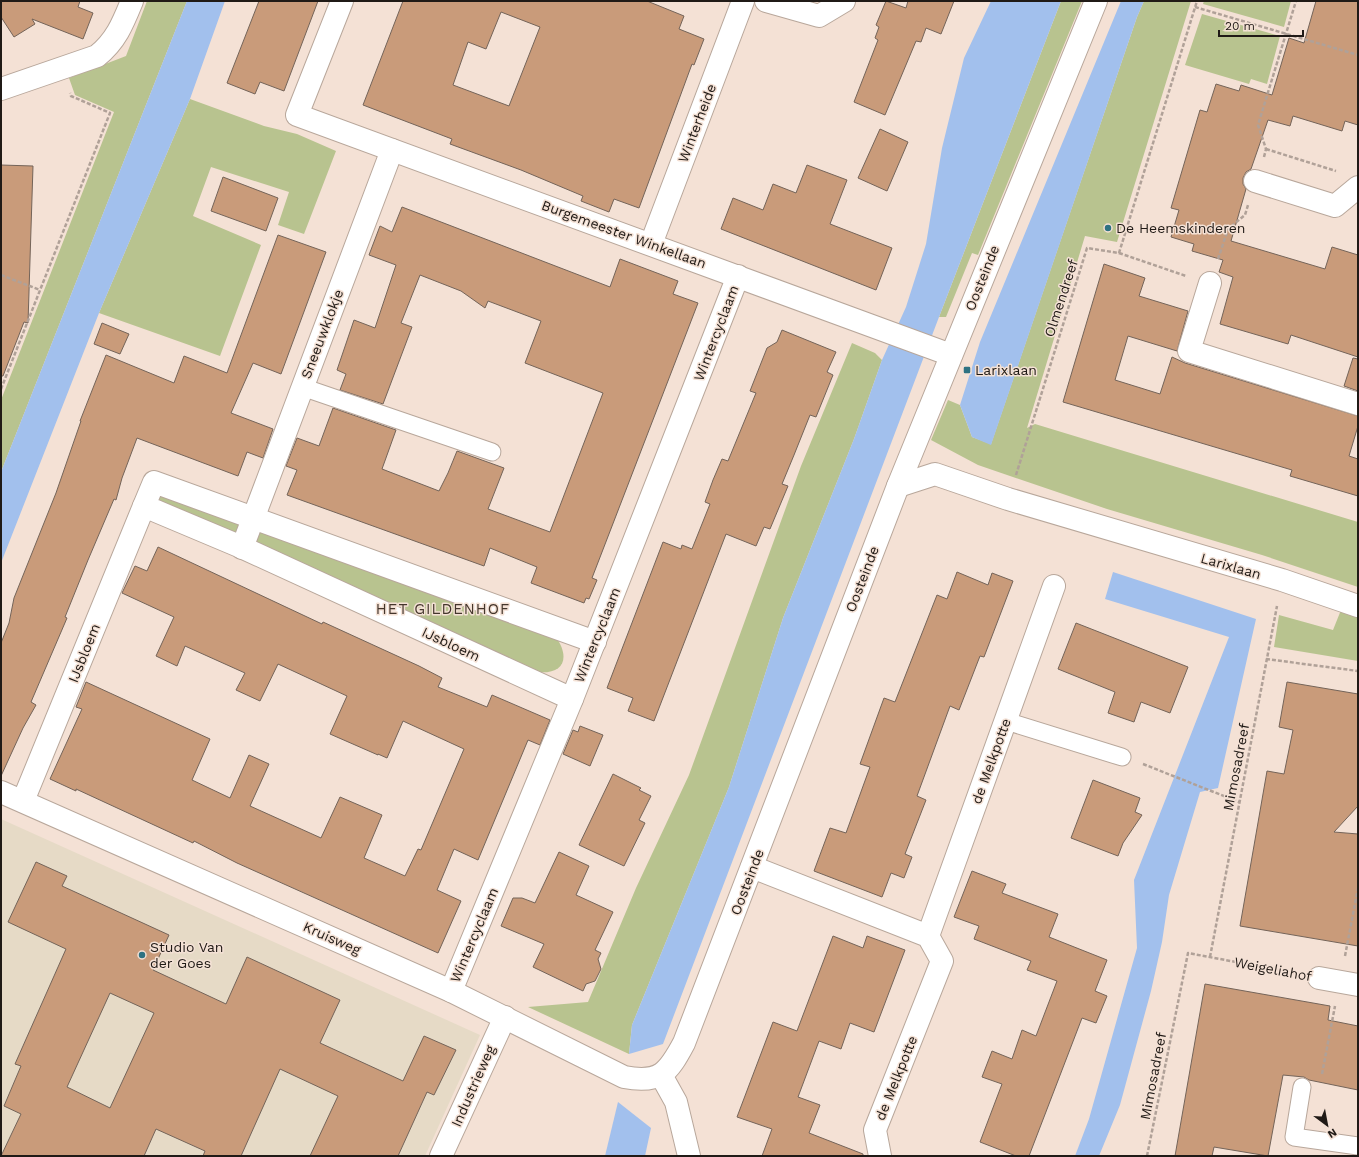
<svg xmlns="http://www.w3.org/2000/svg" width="1359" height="1157" font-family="'Work Sans',sans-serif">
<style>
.industrial{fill:#e6dac6}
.green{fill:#b8c38f}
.water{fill:#a2c0ed}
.building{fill:#c99b7a;stroke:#746459;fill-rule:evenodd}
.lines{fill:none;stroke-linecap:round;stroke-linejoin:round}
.service-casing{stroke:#b8a79b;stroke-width:19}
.pedestrian-casing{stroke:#b8a79b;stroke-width:24}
.minor-casing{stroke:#b8a79b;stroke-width:24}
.path{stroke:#b0a198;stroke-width:2.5;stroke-dasharray:4 2;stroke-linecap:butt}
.service{stroke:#fff;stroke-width:17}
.pedestrian{stroke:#fff;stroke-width:22}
.minor{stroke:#fff;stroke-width:22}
.poi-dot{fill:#2e7282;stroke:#f4e1d5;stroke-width:1.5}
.labels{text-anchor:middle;stroke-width:3;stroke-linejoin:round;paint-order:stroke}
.street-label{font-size:14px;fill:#201a16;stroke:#f4e1d5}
.poi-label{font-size:14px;fill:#201a16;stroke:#f4e1d5;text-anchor:start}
.neighbourhood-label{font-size:15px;letter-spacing:1px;fill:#44362c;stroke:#f4e1d5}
</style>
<rect width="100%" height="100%" fill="#f4e1d5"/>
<path class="industrial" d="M1 819 480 1035 425 1156H1Z"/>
<g class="green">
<path d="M147 1H187L1 472V400L114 112 75 95 69 78 126 56Z"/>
<path d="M1061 1H1082L978 255 972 253 946 317H939Z"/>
<path d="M1144 1H1191L1117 242 1085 236 1027 428 1035 424 1358 522V587L1262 555 1107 509 978 465 931 440 948 400 960 405 972 437 991 444 1137 17Z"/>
<path d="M1204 1H1291L1284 27 1203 4Z"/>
<path d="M1202 14 1280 36 1267 84 1251 79 1249 84 1185 65Z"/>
<path d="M190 99 264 126 297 134 336 151 304 234 278 225 289 192 211 167 193 216 261 245 220 356 99 313Z"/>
<path d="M852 343 875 353 882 360 854 439 783 618 729 787 632 1025 629 1054 528 1007 588 1002 636 888 689 775 801 466Z"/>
<path d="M155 491 239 519V534L158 505Z"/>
<path d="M264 531 556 637C571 659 563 675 536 672L255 542 258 532Z"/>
<path d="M1341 610 1358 617V661L1274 647 1279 615 1333 630Z"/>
</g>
<g class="water">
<path d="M187 1H225L190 99 99 313 1 563V472Z"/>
<path d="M991 1H1061L939 317 663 1044 629 1054 632 1025 729 787 783 618 854 439 882 360 906 307 926 244 942 148 964 58Z"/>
<path d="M1121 1H1144L1137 17 991 445 972 437 960 405 980 342Z"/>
<path d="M1113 572 1256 619 1218 788 1200 792 1169 895 1162 942 1151 991 1120 1105 1099 1156H1075L1089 1119 1137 948 1134 880 1229 637 1105 599Z"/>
<path d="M618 1102 651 1128 645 1156H605Z"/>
</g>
<g class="building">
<path d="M1 1H80L78 7 93 13 83 39 32 19 35 24 14 37 1 17Z"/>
<path d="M259 1H318L284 91 260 82 255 94 227 83Z"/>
<path d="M403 1H647L684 16 679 29 704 39 694 65 692 64 639 208 614 199 609 212 581 201 583 196 521 170 450 144 452 139 363 105ZM501 12 540 27 509 106 453 85 468 42 486 49Z"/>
<path d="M886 1 906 8 908 1H954L941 34 926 28 921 42 916 41 885 115 854 102 878 40 875 38 879 27 876 25Z"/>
<path d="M1316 1H1358V125L1345 121 1342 131 1293 116 1290 126 1268 120 1251 169 1246 172 1243 178V184L1246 189 1231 241 1325 269 1332 247 1358 255V357L1291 335 1288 344 1220 324 1233 277 1219 272 1223 260 1192 251 1194 244 1171 237 1179 210 1171 208 1200 110 1207 112 1216 84 1239 91 1241 85 1272 95 1289 38 1304 43Z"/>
<path d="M880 129 908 142 887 191 858 178Z"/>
<path d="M1 165 33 166 28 323 24 322 3 376H1Z"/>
<path d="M807 165 847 180 830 224 892 248 876 290 721 229 733 198 763 210 773 184 796 193Z"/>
<path d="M223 177 278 198 266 231 211 211Z"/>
<path d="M402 207 610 287 620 259 678 281 673 294 698 303 592 578 597 580 589 599 586 598 584 603 531 583 537 567 490 548 484 566 287 495 297 470 286 466 297 438 319 446 333 408 396 430 382 469 439 491 448 473 457 451 504 468 488 509 550 532 603 393 525 363 541 321 488 301 485 308 461 291 420 275 401 323 412 327 383 404 340 390 346 374 337 370 354 320 375 328 396 265 369 255 380 226 392 232Z"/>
<path d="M278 235 326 252 281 374 253 363 231 413 273 429 263 458 247 452 238 476 137 438 122 478 116 500 114 499 88 560 65 617 67 618 31 702 36 705 23 728 1 776V643L9 623 14 598 56 493 81 421H80L106 355 174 383 184 356 227 373Z"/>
<path d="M1104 264 1145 278 1139 296 1188 311 1177 351 1128 336 1115 380 1160 394 1172 357 1185 363 1358 416V426L1349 456 1358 459V496L1290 476 1292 470 1063 402Z"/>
<path d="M102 323 129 334 120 354 94 344Z"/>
<path d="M782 330 836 352 827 372 833 375 816 417 810 415 794 455 782 484 788 486 770 529 764 527 756 546 726 534 654 721 628 711 633 698 607 688 663 542 681 549 682 545 692 549 710 504 705 502 713 480 722 459 728 461 756 393 750 391 767 348 777 342Z"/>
<path d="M1353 358 1358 359V391L1344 386Z"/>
<path d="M158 547 322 624 323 622 419 666 442 678 438 687 487 707 492 695 550 720 540 745 528 740 478 860 454 849 437 890 461 901 438 953 237 863 194 841 193 843 76 789V791L50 779 82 709 76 707 86 682 210 739 192 780 230 798 249 755 269 764 250 806 321 838 340 797 382 815 364 858 405 876 418 849 421 850 464 749 403 721 387 758 378 754V755L330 734 347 696 278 664 260 701 236 690 245 673 185 646 177 666 156 656 174 617 122 593 135 566 147 571Z"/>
<path d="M957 572 988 585 992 573 1013 581 984 657 980 656 959 710 950 706 917 796 926 800 905 854 912 857 904 878 891 873 882 897 814 871 830 828 846 833 870 767 860 764 884 698 895 702 937 595 947 599Z"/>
<path d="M1076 623 1188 667 1170 713 1141 702 1134 722 1108 713 1115 692 1058 669Z"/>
<path d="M1287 682 1358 694V806L1334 832 1358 834V946L1240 926 1267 771 1284 774 1293 730 1279 727Z"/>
<path d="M580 726 603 735 590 766 563 754 573 730 578 732Z"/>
<path d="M613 774 641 788 639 790 651 796 639 820 645 823 624 866 579 845Z"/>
<path d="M1093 780 1140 798 1135 812 1142 815 1123 843 1118 856 1071 838Z"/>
<path d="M559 852 589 866 576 895 613 912 595 950 601 953 598 959 601 969 595 981 586 984 583 991 533 967 544 944 501 926 513 898H522L535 903Z"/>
<path d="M36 862 67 876 62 886 169 935 153 970 226 1004 247 957 340 1000 320 1043 403 1081 424 1036 456 1050 434 1095 427 1092 398 1156H310L338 1096 280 1069 241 1156H203L205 1151 156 1129 144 1156H1L21 1114 4 1106 21 1066 15 1064 66 949 8 922ZM110 993 154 1013 110 1108 67 1087Z"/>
<path d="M972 871 1006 884 1002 893 1058 914 1049 937 1107 960 1095 991 1107 996 1096 1023 1082 1018 1029 1156H1016L980 1142 1002 1084 982 1077 992 1051 1012 1059 1022 1030 1036 1036 1057 981 1027 970 1031 961 974 939 979 926 954 917Z"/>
<path d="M833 936 863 948 867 936 905 950 874 1032 850 1023 841 1049 819 1041 798 1097 820 1105 809 1133 863 1154V1156H762L772 1129 737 1117 773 1022 797 1031Z"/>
<path d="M1205 984 1330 1006 1328 1020 1358 1026V1090L1309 1080 1304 1077 1283 1075 1268 1156 1214 1147 1212 1156H1175Z"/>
</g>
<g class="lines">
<g class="service-casing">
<g id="service">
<path d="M302 387 492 452"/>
<path d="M1006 721 1122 757"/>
<path d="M1302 1087 1294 1137 1358 1146"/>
</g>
</g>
<g class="pedestrian-casing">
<path id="pedestrian" d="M1319 978 1358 985"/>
</g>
<g class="minor-casing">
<g id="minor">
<path d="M342 1 297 115 951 355"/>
<path d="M766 1 819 16 844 1"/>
<path d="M1 89 97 56C116 41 123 23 132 1"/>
<path d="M1255 181 1335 206 1358 187"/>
<path d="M651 244 743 1"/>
<path d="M1210 283 1189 351 1358 404"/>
<path d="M898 486 935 474 1008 499 1282 580 1358 606"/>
<path d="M242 548 392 150"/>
<path d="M572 699 239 546 144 506 154 482 595 642"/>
<path d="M1 792 451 991 624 1077C660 1084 668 1073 684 1043L898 486 1096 1"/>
<path d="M23 801 144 506"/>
<path d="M752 867 928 936 942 961 875 1130 880 1156"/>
<path d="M928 936 1054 586"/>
<path d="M451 991 572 699 738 276"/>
<path d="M661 1075 676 1102 689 1156"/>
<path d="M441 1156 505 1017"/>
</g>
</g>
<g class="path">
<path d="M1195 7 1358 55"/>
<path d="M1266 149 1336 171"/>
<path d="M1264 157 1266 149 1258 125 1296 1"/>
<path d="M1119 253 1186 276"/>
<path d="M1218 259 1228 229 1245 215 1248 205"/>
<path d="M1 275 40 290"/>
<path d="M1 389 110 113 71 96 70 93"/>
<path d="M1016 475 1087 248 1119 253 1197 1"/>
<path d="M1266 659 1358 671"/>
<path d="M1143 764 1239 802"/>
<path d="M1345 956 1358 888"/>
<path d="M1210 957 1277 606"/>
<path d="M1322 1074 1335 1006"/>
<path d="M1147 1156 1188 953 1294 973"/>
</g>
<use href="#service" class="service"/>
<use href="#pedestrian" class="pedestrian"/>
<use href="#minor" class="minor"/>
</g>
<g class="poi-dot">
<circle cx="1108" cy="228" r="4"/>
<rect x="963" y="366" width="8" height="8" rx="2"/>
<circle cx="142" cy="955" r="4"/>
</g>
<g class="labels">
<g class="street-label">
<text transform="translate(697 123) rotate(-69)" y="5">Winterheide</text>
<text transform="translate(624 234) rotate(20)" y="5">Burgemeester Winkellaan</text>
<text transform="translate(982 278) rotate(-68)" y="5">Oosteinde</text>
<text transform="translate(1061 298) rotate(-72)" y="5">Olmendreef</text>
<text transform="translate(716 333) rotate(-69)" y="5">Wintercyclaam</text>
<text transform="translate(322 334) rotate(-69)" y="5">Sneeuwklokje</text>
<text transform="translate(1231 566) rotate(16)" y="5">Larixlaan</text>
<text transform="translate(862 579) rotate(-69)" y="5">Oosteinde</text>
<text transform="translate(597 635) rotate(-68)" y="5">Wintercyclaam</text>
<text transform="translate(451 644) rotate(25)" y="5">IJsbloem</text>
<text transform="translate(84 653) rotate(-68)" y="5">IJsbloem</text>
<text transform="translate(991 761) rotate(-70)" y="5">de Melkpotte</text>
<text transform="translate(1236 767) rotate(-79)" y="5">Mimosadreef</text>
<text transform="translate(747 882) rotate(-69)" y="5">Oosteinde</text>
<text transform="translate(474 935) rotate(-67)" y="5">Wintercyclaam</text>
<text transform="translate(332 938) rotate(24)" y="5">Kruisweg</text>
<text transform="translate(1273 969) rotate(11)" y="5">Weigeliahof</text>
<text transform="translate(1153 1076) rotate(-79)" y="5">Mimosadreef</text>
<text transform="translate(896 1078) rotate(-68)" y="5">de Melkpotte</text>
<text transform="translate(473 1086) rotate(-66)" y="5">Industrieweg</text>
</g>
<g class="poi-label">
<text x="1116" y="233">De Heemskinderen</text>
<text x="975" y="375">Larixlaan</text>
<text x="150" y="952">Studio Van<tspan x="150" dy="16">der Goes</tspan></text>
</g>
<g class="neighbourhood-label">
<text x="443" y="614">HET GILDENHOF</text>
</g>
</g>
<rect width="1359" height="1157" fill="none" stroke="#201a16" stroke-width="4"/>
<g transform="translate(1327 1125) rotate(148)" stroke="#f4e1d5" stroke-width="3" paint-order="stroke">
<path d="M0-3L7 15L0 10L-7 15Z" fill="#201a16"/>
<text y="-6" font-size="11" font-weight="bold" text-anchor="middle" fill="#201a16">N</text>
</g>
<path d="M1219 30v6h84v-6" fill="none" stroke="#201a16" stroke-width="2"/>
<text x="1225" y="30" font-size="12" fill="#201a16" stroke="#f4e1d5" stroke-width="3" paint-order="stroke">20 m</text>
</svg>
